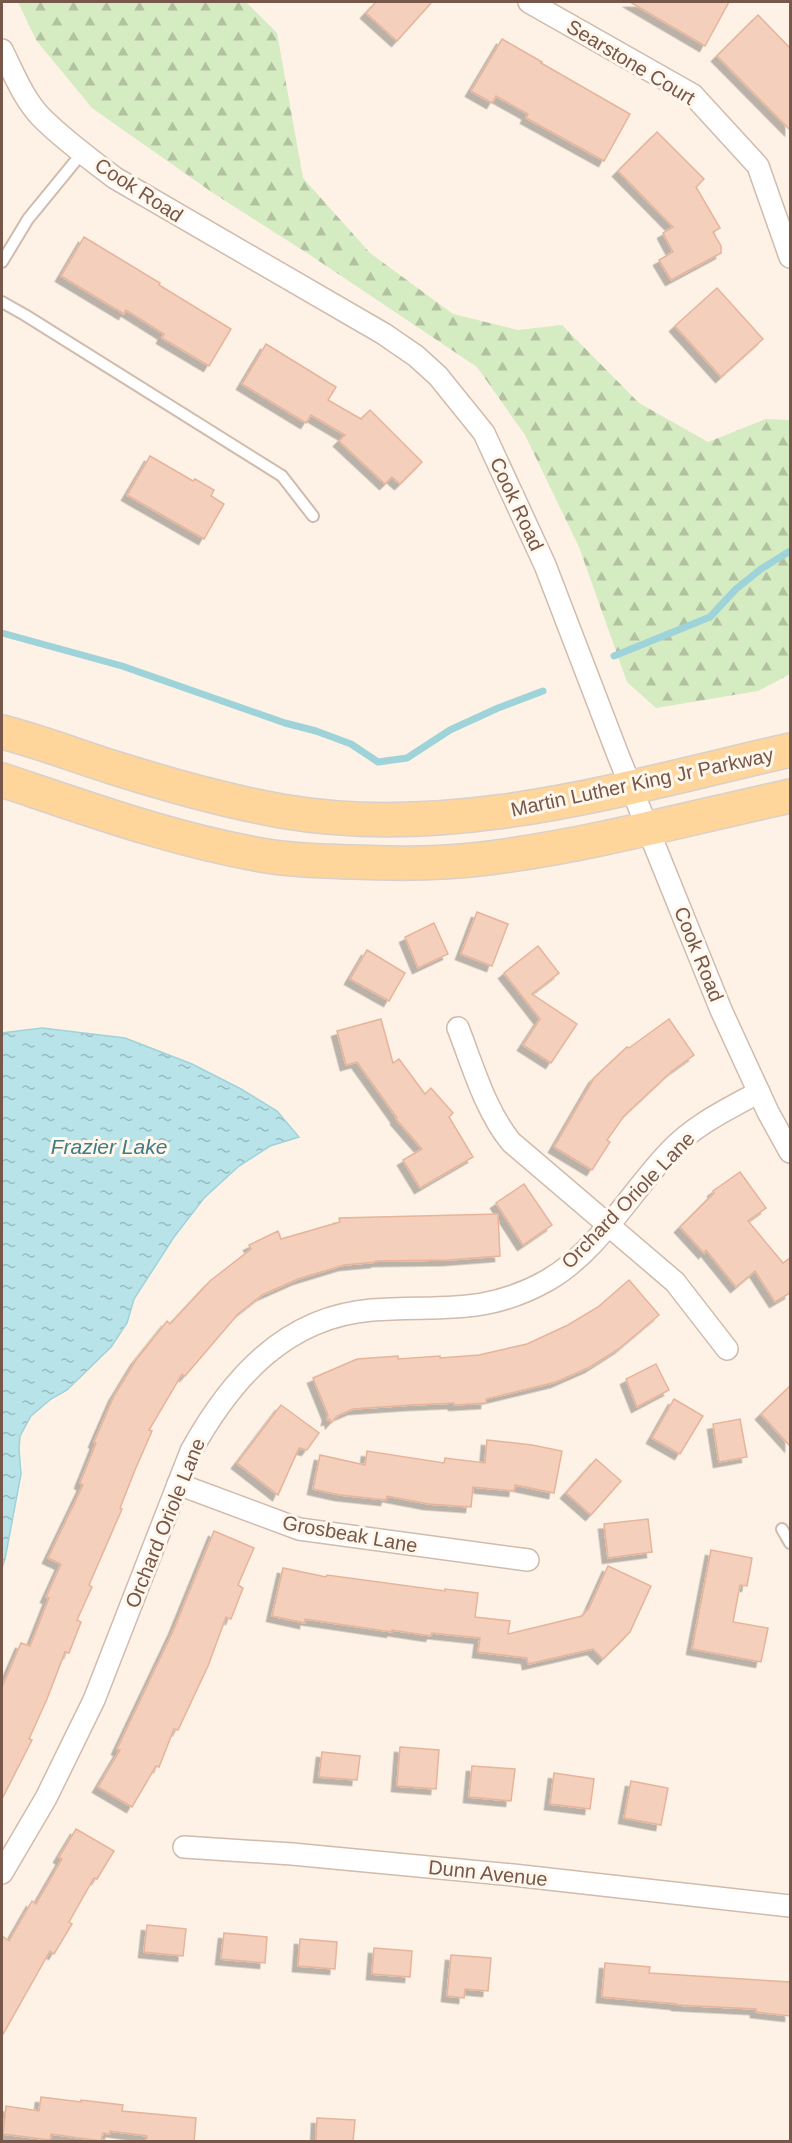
<svg xmlns="http://www.w3.org/2000/svg" width="792" height="2143" font-family="Arial,sans-serif">
<style>
.forest{fill:url(#forest-firs)}
.water{fill:url(#water-ripples);stroke:#9ed3da;stroke-width:1.5}
.lines{fill:none;stroke-linecap:round;stroke-linejoin:round}
.stream{stroke:#9ed3da;stroke-width:7}
.building{fill:#f4cfbb;stroke:#e7b49b;stroke-width:1.5;filter:url(#shadow)}
.service-casing{stroke:#d1bbad;stroke-width:14}
.minor-casing{stroke:#d1bbad;stroke-width:24}
.primary-casing{stroke:#d9d0cc;stroke-width:36}
.service{stroke:#fff;stroke-width:10}
.minor{stroke:#fff;stroke-width:21}
.primary{stroke:#fed59b;stroke-width:33}
.labels{text-anchor:middle;stroke-width:6;stroke-linejoin:round;paint-order:stroke}
.street-label{font-size:20px;fill:#775749;stroke:#fff7ec}
.water-label{font-size:21px;font-style:italic;fill:#3f7b84;stroke:#fff7ec}
</style>
<defs>
<pattern id="forest-firs" width="22" height="20" patternUnits="userSpaceOnUse" patternTransform="scale(1.5)"><rect width="22" height="20" fill="#d5ebc2"/><path d="M5 1l3.5 6h-7zM16 11l3.5 6h-7z" fill="#b2c1a0"/></pattern>
<pattern id="water-ripples" width="26" height="14" patternUnits="userSpaceOnUse" patternTransform="scale(1.5)"><rect width="26" height="14" fill="#b8e3e8"/><path d="M2 4q2-2 4 0t4 0M15 11q2-2 4 0t4 0" fill="none" stroke="#9abbbe"/></pattern>
<filter id="shadow"><feDropShadow dx="-5.5" dy="5.5" stdDeviation="0" flood-color="#0004"/></filter>
</defs>
<rect width="100%" height="100%" fill="#fdf2e5"/>
<path class="forest" d="M18 2H246L277 33 303 178 370 253 453 314 518 330 562 325 639 403 708 442 766 419 790 420V674L758 691 656 708 627 682 579 547 525 435 477 367 307 253 213 193 92 108 36 40Z"/>
<path class="water" d="M42 1028 125 1038 192 1064 241 1089 277 1111 299 1137 270 1146 239 1166 204 1198 174 1237 134 1299 127 1323 111 1347 67 1390 51 1399 31 1416 20 1436 19 1449 21 1474 5 1559 2 1568V1033Z"/>
<g class="lines">
<g class="stream">
<path d="M2 633 122 666 285 723 316 731 351 744 378 762 407 758 450 730 498 708 543 691"/>
<path d="M614 656 710 617 736 589 761 569 790 551"/>
</g>
</g>
<g class="building">
<path d="M376 2H432L397 41 366 13Z"/>
<path d="M630 2H729L705 46Z"/>
<path d="M758 15 790 48V130L717 56Z"/>
<path d="M502 39 542 62 541 63 630 114 604 161 526 118 528 114 496 96 492 103 471 91Z"/>
<path d="M657 132 704 179 696 187 720 228 713 232 721 246V253L671 280 659 260 673 252 663 233 673 227 618 171Z"/>
<path d="M84 237 160 283 159 285 231 329 209 366 162 338 164 334 126 310 124 314 61 276Z"/>
<path d="M717 288 763 339 721 377 675 326Z"/>
<path d="M266 344 336 387 328 400 361 419 370 410 422 462 400 484 392 477 385 484 339 441 345 435 311 415 306 423 242 384Z"/>
<path d="M150 456 193 481 195 479 214 490 211 496 224 504 204 539 127 495Z"/>
<path d="M477 912 508 924 492 966 461 954Z"/>
<path d="M434 923 448 954 418 968 405 937Z"/>
<path d="M538 946 559 973 532 994 577 1024 551 1063 523 1045 540 1019 504 973Z"/>
<path d="M367 950 405 973 389 1001 350 979Z"/>
<path d="M381 1019 393 1063 399 1059 425 1094 431 1088 453 1113 449 1117 473 1157 420 1188 403 1160 422 1149 396 1119 397 1118 357 1062 346 1065 337 1031Z"/>
<path d="M669 1019 694 1055 672 1071 624 1116 607 1140 610 1142 592 1170 554 1147 594 1078 627 1047 629 1048Z"/>
<path d="M740 1172 766 1208 748 1221 783 1263 790 1258V1293L775 1302 755 1271 736 1287 706 1250 704 1253 680 1227 714 1193 713 1191Z"/>
<path d="M524 1184 552 1225 523 1245 496 1203Z"/>
<path d="M498 1214 500 1256 449 1260 376 1261V1262L344 1265 298 1279 262 1295 238 1314 185 1376 182 1374 149 1430 152 1431 135 1470 120 1508 122 1509 89 1585 92 1587 77 1620 81 1622 69 1653 65 1652 47 1699 29 1739 32 1740 2 1799V1687L21 1643 30 1646 49 1598 46 1597 61 1564 48 1558 83 1485 80 1483 96 1443 94 1442 114 1396 136 1360 167 1321 170 1324 210 1281 251 1249 249 1245 278 1231 281 1239 340 1222 339 1218Z"/>
<path d="M629 1280 659 1315 620 1348 590 1367 556 1382 486 1399V1403L454 1405V1403L411 1405 353 1409 337 1416 331 1423 330 1419 327 1420 328 1415 313 1378 357 1359 398 1356V1359L440 1356V1358L479 1355 527 1344 568 1325 598 1307Z"/>
<path d="M656 1364 669 1390 637 1407 626 1379Z"/>
<path d="M790 1386V1446L761 1414Z"/>
<path d="M674 1399 703 1416 680 1454 652 1438Z"/>
<path d="M281 1405 319 1433 307 1450 299 1448 278 1495 237 1463Z"/>
<path d="M740 1419 747 1457 719 1462 713 1424Z"/>
<path d="M487 1440 532 1445 562 1451 554 1493 515 1485 514 1491 473 1487 471 1507 429 1504 387 1496 386 1500 340 1495 313 1489 320 1455 365 1465 367 1451 444 1463 445 1458 485 1463Z"/>
<path d="M596 1459 621 1481 591 1515 566 1493Z"/>
<path d="M648 1519 652 1552 608 1558 604 1524Z"/>
<path d="M214 1531 254 1548 238 1585 243 1588 231 1619 226 1617 208 1666 178 1730 174 1729 159 1767 156 1766 132 1807 98 1787 120 1750 117 1749 174 1629Z"/>
<path d="M711 1550 752 1558 747 1586 740 1585 733 1622 768 1628 761 1662 692 1649Z"/>
<path d="M608 1566 651 1586 630 1632 603 1659 593 1649 528 1664 527 1658 478 1652 480 1638 432 1633 431 1636 392 1630V1632L305 1619V1623L272 1616 283 1568 326 1577 327 1575 445 1591V1589L478 1593 475 1617 510 1621 508 1634 582 1616 589 1608Z"/>
<path d="M400 1747 439 1750 436 1789 397 1786Z"/>
<path d="M322 1752 360 1756 357 1780 319 1777Z"/>
<path d="M472 1766 515 1769 511 1801 469 1797Z"/>
<path d="M554 1773 594 1779 590 1809 550 1804Z"/>
<path d="M631 1781 668 1788 661 1825 624 1818Z"/>
<path d="M76 1829 114 1851 97 1879 94 1878 69 1922 72 1924 54 1954 50 1951 2 2036V1936L9 1941 32 1901 36 1904 62 1859 59 1857Z"/>
<path d="M147 1925 186 1929 183 1956 144 1952Z"/>
<path d="M224 1933 267 1937 265 1963 221 1959Z"/>
<path d="M300 1939 337 1942 335 1969 298 1966Z"/>
<path d="M374 1948 412 1951 410 1977 372 1974Z"/>
<path d="M451 1955 491 1958 488 1991 465 1989 464 1998 447 1996Z"/>
<path d="M605 1963 650 1967 649 1973 790 1982V2016L756 2012V2009L677 2005V2004L602 1997Z"/>
<path d="M41 2097 81 2102V2100L123 2105 122 2111 196 2118 194 2142H146L147 2136 110 2131V2134L103 2133 101 2141 51 2134 50 2140 3 2134 6 2106 39 2111Z"/>
<path d="M317 2118 355 2120 353 2142H316Z"/>
</g>
<g class="lines">
<g class="service-casing">
<g id="service">
<path d="M2 262 28 219 82 153"/>
<path d="M2 302 25 315 282 476 313 516"/>
<path d="M782 1529 790 1543"/>
</g>
</g>
<g class="minor-casing">
<g id="minor">
<path d="M529 2 693 95 758 166 790 257"/>
<path d="M2 50C13 72 24 100 42 118 64 140 90 159 115 178L384 334 416 356 438 376 484 433 545 565 618 755 721 1010 768 1112 790 1152"/>
<path d="M458 1028C473 1066 485 1110 511 1142L675 1282 727 1349"/>
<path d="M178 1484 299 1529 528 1560"/>
<path d="M184 1847 292 1854 513 1875 790 1906"/>
<path d="M2 1873 46 1798 94 1700 191 1451C231 1379 285 1317 372 1310 439 1305 485 1316 548 1280 597 1252 630 1193 669 1152 694 1125 726 1110 759 1092"/>
</g>
</g>
<g class="primary-casing">
<g id="primary">
<path d="M2 732C41 742 79 757 118 769 172 786 226 801 281 811 454 841 623 788 790 750"/>
<path d="M2 780C89 809 176 841 267 856 295 861 325 861 353 862 398 864 444 864 489 858 590 845 690 818 790 796"/>
</g>
</g>
<use href="#service" class="service"/>
<use href="#minor" class="minor"/>
<use href="#primary" class="primary"/>
</g>
<g class="labels">
<g class="street-label">
<text transform="translate(631 62) rotate(31)" y="7">Searstone Court</text>
<text transform="translate(139 190) rotate(33)" y="7">Cook Road</text>
<text transform="translate(517 504) rotate(65)" y="7">Cook Road</text>
<text transform="translate(642 782) rotate(-12)" y="7">Martin Luther King Jr Parkway</text>
<text transform="translate(699 954) rotate(68)" y="7">Cook Road</text>
<text transform="translate(628 1200) rotate(-46)" y="7">Orchard Oriole Lane</text>
<text transform="translate(165 1523) rotate(-68)" y="7">Orchard Oriole Lane</text>
<text transform="translate(350 1534) rotate(10)" y="7">Grosbeak Lane</text>
<text transform="translate(488 1873) rotate(6)" y="7">Dunn Avenue</text>
</g>
<g class="water-label">
<text x="109" y="1154">Frazier Lake</text>
</g>
</g>
<rect width="792" height="2143" fill="none" stroke="#775749" stroke-width="6"/>
</svg>
